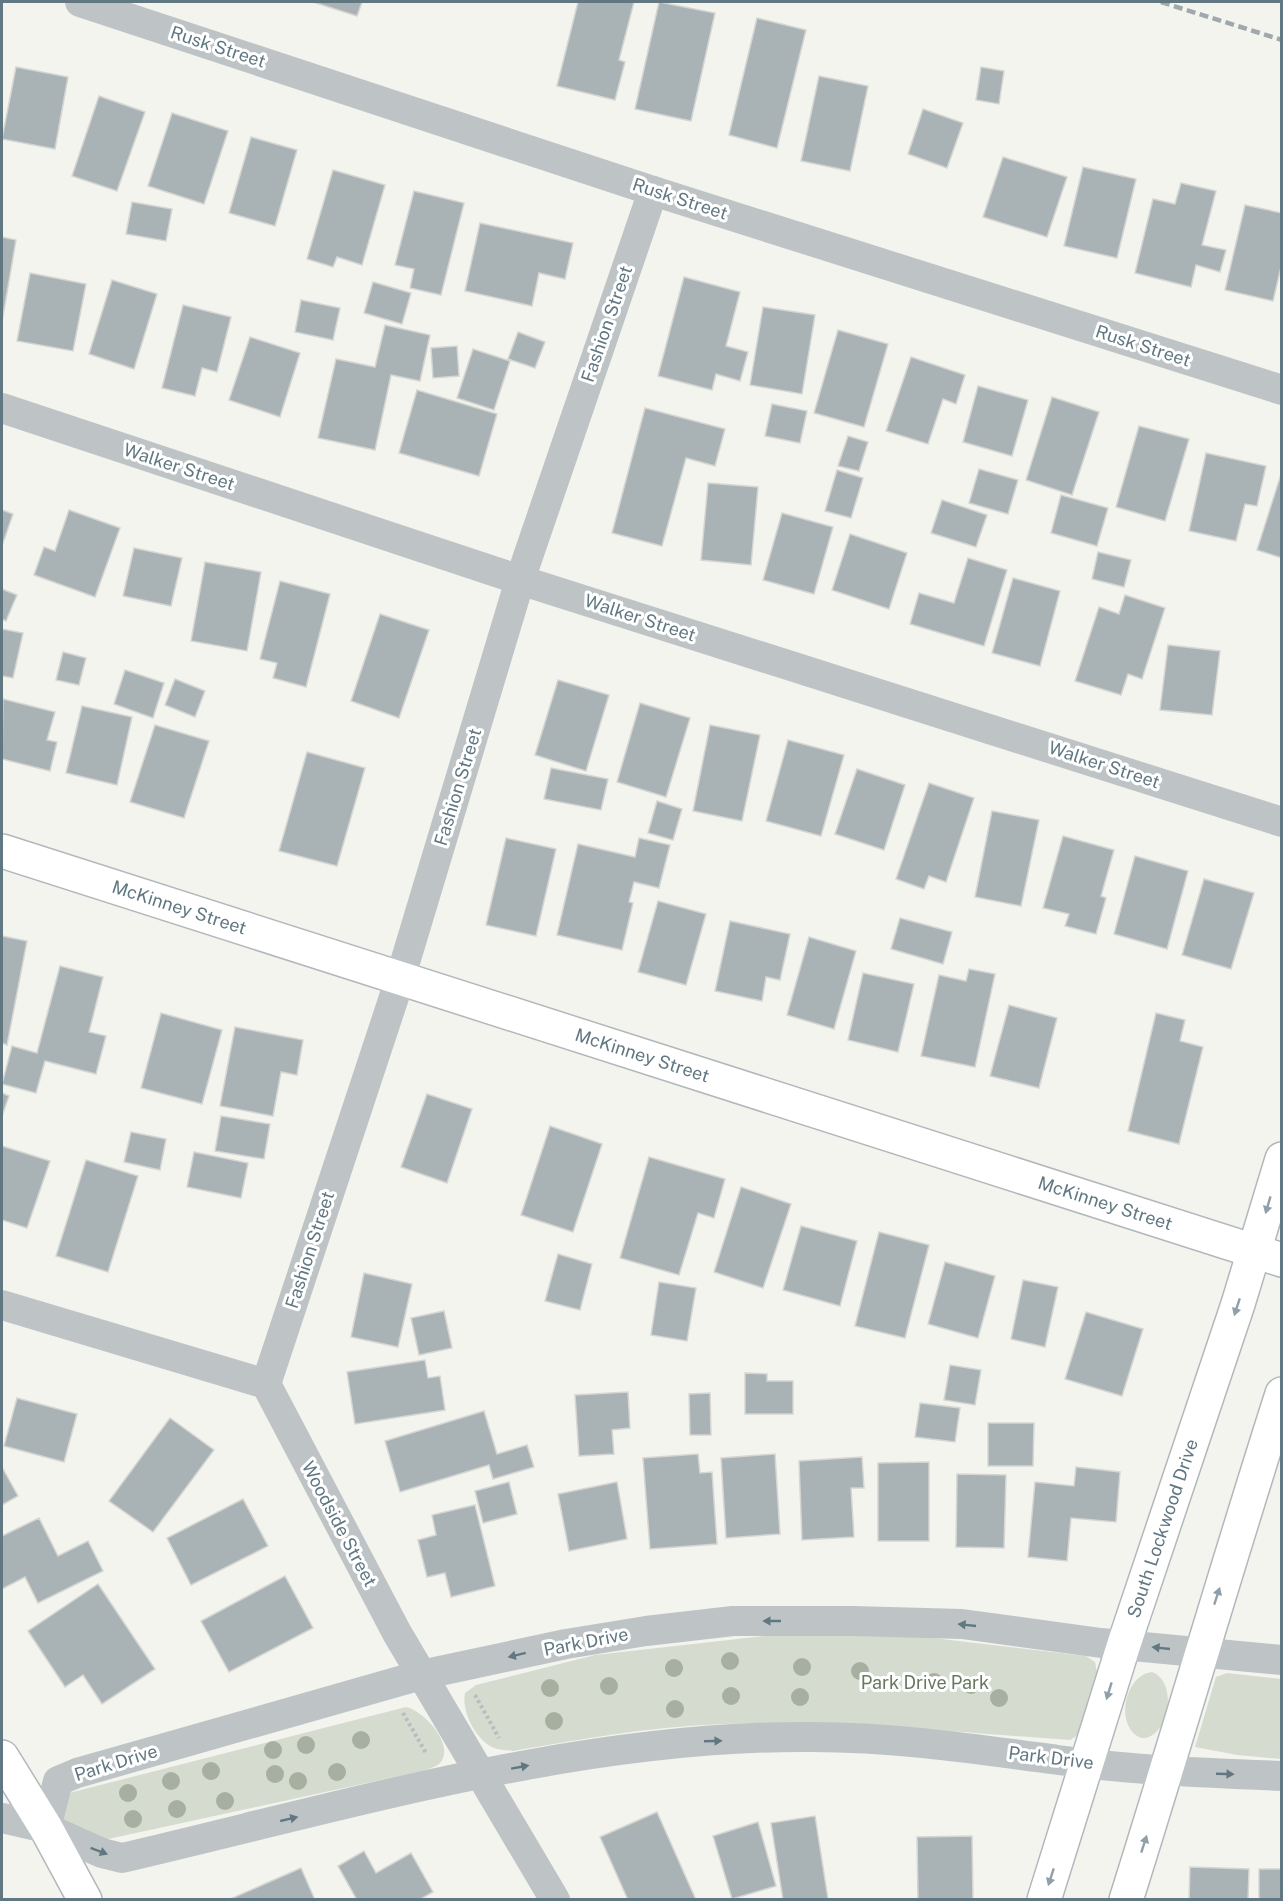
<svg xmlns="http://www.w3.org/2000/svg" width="1283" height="1901" font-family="'Public Sans',sans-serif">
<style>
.green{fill:#d6dbd0}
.building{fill:#a9b3b6;stroke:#d5d5d2;stroke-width:1.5}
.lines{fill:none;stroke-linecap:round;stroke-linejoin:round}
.secondary-casing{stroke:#b1b8bb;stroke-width:36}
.path{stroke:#b8bcbe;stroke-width:4;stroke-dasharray:3 3;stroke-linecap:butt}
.street{stroke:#bec4c6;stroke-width:30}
.secondary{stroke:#fff;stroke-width:33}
.rail{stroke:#9fa8ac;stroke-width:4.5;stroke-dasharray:9 4.5;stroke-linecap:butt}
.tree{fill:#a7b0a0}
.oneway{fill:#90a0a8}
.oneway2{fill:#617882}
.labels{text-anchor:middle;stroke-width:6;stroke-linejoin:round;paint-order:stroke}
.street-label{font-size:18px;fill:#617882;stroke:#fff}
.park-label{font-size:18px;fill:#687960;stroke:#fff}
</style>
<rect width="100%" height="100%" fill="#f4f4ef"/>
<g class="green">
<path d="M851 1633 933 1638 1086 1656 1095 1662 1097 1672 1078 1735 1070 1740C955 1732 840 1720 725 1724 653 1726 583 1739 513 1751 507 1750 499 1750 494 1748 476 1741 461 1711 465 1693L476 1685 595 1655 774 1635Z"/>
<path d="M1152 1672C1179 1682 1169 1740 1141 1738 1114 1727 1124 1675 1152 1672Z"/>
<path d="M1227 1673 1281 1679V1759L1237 1755 1195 1747 1216 1677Z"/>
<path d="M406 1707C423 1710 456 1745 440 1763 436 1767 428 1769 422 1771L99 1841 69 1834 56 1810 69 1793Z"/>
</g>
<g class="building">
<path d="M313 2H362L357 16Z"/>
<path d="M578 2H634L619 60 625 62 615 100 557 86Z"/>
<path d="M659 2 715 13 691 121 635 109Z"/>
<path d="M757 18 806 30 777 148 729 135Z"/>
<path d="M16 67 68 77 55 149 2 139Z"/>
<path d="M981 67 1004 71 999 104 976 100Z"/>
<path d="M819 76 868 86 850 171 801 161Z"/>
<path d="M99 96 145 112 117 191 72 176Z"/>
<path d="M923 109 963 123 947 168 908 154Z"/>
<path d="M172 113 228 131 204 204 148 186Z"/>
<path d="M251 137 297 150 275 226 229 213Z"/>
<path d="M1003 157 1067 177 1047 237 983 217Z"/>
<path d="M1083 167 1136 179 1117 258 1064 246Z"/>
<path d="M333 170 385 185 362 265 337 257 333 267 307 259Z"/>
<path d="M1181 183 1216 191 1202 245 1226 250 1220 272 1196 265 1191 287 1135 273 1153 199 1175 204Z"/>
<path d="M414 191 464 203 441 295 410 288 414 269 395 265Z"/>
<path d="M132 202 172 209 166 241 126 234Z"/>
<path d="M1245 205 1282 213V263L1273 301 1225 290Z"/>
<path d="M480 223 573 243 565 279 539 273 532 306 465 291Z"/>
<path d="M2 237 16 240 2 322Z"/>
<path d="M30 273 86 284 73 351 17 341Z"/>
<path d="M684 277 740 292 726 346 748 352 740 381 716 374 712 390 658 376Z"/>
<path d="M112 280 157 294 134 369 89 354Z"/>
<path d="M373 282 411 293 402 324 364 313Z"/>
<path d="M301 300 340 308 333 340 295 332Z"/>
<path d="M183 305 231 317 217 372 202 368 195 396 162 388Z"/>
<path d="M763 307 815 315 802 394 750 385Z"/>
<path d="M385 325 430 335 420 381 391 375 375 450 318 438 336 359 375 367Z"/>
<path d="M838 330 888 344 864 427 814 413Z"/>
<path d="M518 332 545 342 535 368 508 359Z"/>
<path d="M250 337 300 353 280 417 229 400Z"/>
<path d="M457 346 459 376 433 378 431 348Z"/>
<path d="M473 349 510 361 494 410 457 398Z"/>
<path d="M911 357 965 375 956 404 943 399 928 444 886 431Z"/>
<path d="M978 386 1028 400 1012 456 963 442Z"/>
<path d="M417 390 497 414 479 476 399 453Z"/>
<path d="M1052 397 1099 412 1072 495 1026 480Z"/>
<path d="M772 404 807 411 800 443 765 436Z"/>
<path d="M645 408 725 429 715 466 686 458 662 546 612 533Z"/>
<path d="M1139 426 1189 439 1165 521 1116 507Z"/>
<path d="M848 436 868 442 859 471 838 466Z"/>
<path d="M1206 453 1266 466 1257 506 1245 504 1236 541 1189 531Z"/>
<path d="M979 469 1018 480 1008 514 969 503Z"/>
<path d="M837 470 863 478 851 518 825 511Z"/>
<path d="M1282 471V558L1257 550Z"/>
<path d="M708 483 758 487 751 565 701 560Z"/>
<path d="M1061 495 1108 508 1097 546 1051 533Z"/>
<path d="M942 500 987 515 976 547 931 533Z"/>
<path d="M2 510 13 514 2 546Z"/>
<path d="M69 510 120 528 95 597 34 575 44 547 55 551Z"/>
<path d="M782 513 833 527 814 594 763 580Z"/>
<path d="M850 534 907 553 889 609 832 590Z"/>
<path d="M134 548 182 558 171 606 123 596Z"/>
<path d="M1098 552 1131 560 1124 587 1092 579Z"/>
<path d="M968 558 1007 570 984 646 910 624 919 593 954 603Z"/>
<path d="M205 562 261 572 247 651 191 641Z"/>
<path d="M1013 578 1060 591 1040 666 992 653Z"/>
<path d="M280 581 330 594 306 687 273 678 277 663 260 659Z"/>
<path d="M2 589 17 595 6 621 2 619Z"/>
<path d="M1125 595 1165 608 1142 679 1128 674 1121 695 1075 681 1099 607 1119 614Z"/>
<path d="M380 614 429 630 399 718 351 701Z"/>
<path d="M2 629 23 633 13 678 2 676Z"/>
<path d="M1168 645 1220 651 1212 715 1160 710Z"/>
<path d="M63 652 86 658 79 685 56 680Z"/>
<path d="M125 670 164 683 153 718 114 704Z"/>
<path d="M175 679 205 691 195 717 165 705Z"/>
<path d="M558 680 609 695 586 771 535 755Z"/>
<path d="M3 699 55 712 47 740 57 742 50 771 2 759Z"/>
<path d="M640 703 690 718 666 797 617 782Z"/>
<path d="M82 706 132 717 117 785 66 773Z"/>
<path d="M155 725 209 741 184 818 130 802Z"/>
<path d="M710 725 760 735 742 821 693 811Z"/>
<path d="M788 740 844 755 821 836 766 821Z"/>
<path d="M307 752 365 768 337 866 279 851Z"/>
<path d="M551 768 608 779 601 810 544 799Z"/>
<path d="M857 769 905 785 884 850 835 834Z"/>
<path d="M929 783 974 798 946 882 929 876 924 889 896 879Z"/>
<path d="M657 801 682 809 673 840 648 833Z"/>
<path d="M992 811 1039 820 1021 906 975 897Z"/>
<path d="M1063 836 1114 850 1101 896 1106 898 1096 934 1065 926 1069 914 1043 908Z"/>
<path d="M506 838 556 849 536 936 486 925Z"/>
<path d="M639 838 670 845 659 888 634 882 629 902 633 903 622 950 557 935 578 844 635 857Z"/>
<path d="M1135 856 1188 871 1167 949 1114 934Z"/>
<path d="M1204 879 1254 893 1231 969 1182 955Z"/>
<path d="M658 901 706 914 686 985 638 972Z"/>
<path d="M900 918 952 932 943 964 891 949Z"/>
<path d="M730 921 790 934 780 980 766 977 762 1001 715 991Z"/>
<path d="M2 936 27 941 7 1045 2 1043Z"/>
<path d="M809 937 856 951 834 1029 787 1015Z"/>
<path d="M60 966 103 977 89 1032 106 1036 96 1074 45 1061 36 1093 2 1084 12 1046 37 1053Z"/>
<path d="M969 969 995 974 975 1067 921 1056 939 975 966 981Z"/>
<path d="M863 973 914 984 898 1052 848 1040Z"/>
<path d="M1009 1005 1057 1018 1039 1088 990 1076Z"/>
<path d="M161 1013 222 1030 202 1104 141 1088Z"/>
<path d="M1156 1013 1185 1020 1180 1041 1203 1047 1179 1144 1128 1131Z"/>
<path d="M235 1027 303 1040 297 1075 281 1072 273 1116 220 1106Z"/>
<path d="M2 1093 9 1096 2 1116Z"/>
<path d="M427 1094 472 1109 447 1183 401 1167Z"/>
<path d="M221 1116 270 1124 264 1159 215 1151Z"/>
<path d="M550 1126 602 1144 573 1232 521 1215Z"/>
<path d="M131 1132 166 1139 160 1170 124 1162Z"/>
<path d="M2 1146 50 1161 27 1228 2 1220Z"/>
<path d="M194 1152 248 1163 241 1198 187 1187Z"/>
<path d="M649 1157 725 1179 714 1218 698 1213 679 1275 620 1258Z"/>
<path d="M86 1160 138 1176 108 1272 56 1256Z"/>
<path d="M741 1187 791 1204 763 1288 714 1272Z"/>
<path d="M801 1226 857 1241 840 1306 783 1290Z"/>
<path d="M879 1232 929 1245 905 1338 855 1326Z"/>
<path d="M558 1254 592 1264 580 1310 545 1301Z"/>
<path d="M945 1262 995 1276 978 1338 928 1324Z"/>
<path d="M364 1273 412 1284 398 1347 351 1337Z"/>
<path d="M1023 1280 1058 1287 1045 1347 1011 1339Z"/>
<path d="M659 1282 696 1288 687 1341 651 1335Z"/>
<path d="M444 1311 452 1348 419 1355 411 1318Z"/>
<path d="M1086 1312 1143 1329 1122 1396 1065 1379Z"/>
<path d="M425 1360 428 1378 440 1376 445 1410 355 1424 347 1372Z"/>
<path d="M950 1365 981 1370 975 1405 944 1400Z"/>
<path d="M745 1373 767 1374V1381H793V1414H745Z"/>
<path d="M628 1392 630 1428 612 1430 614 1454 579 1456 575 1395Z"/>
<path d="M710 1393 711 1435H690L689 1394Z"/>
<path d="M17 1398 77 1414 64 1462 4 1446Z"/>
<path d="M920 1403 960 1408 955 1442 915 1437Z"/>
<path d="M484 1411 497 1454 527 1445 534 1467 493 1479 489 1465 400 1492 385 1441Z"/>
<path d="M170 1418 214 1450 153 1532 109 1501Z"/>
<path d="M988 1423H1034L1033 1466H988Z"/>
<path d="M698 1454 700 1473 712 1472 717 1544 650 1549 643 1458Z"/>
<path d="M775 1454 780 1534 726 1538 721 1458Z"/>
<path d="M862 1457 864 1488H851L854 1537 802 1540 799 1461Z"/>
<path d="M929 1462V1541H878V1463Z"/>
<path d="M2 1467 18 1496 2 1505Z"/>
<path d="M1076 1467 1120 1472 1116 1522 1071 1518 1067 1561 1028 1557 1035 1482 1074 1486Z"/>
<path d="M957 1474 1006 1475 1004 1548 956 1547Z"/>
<path d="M509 1482 517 1514 483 1523 475 1491Z"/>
<path d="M617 1482 627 1539 569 1551 558 1494Z"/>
<path d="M243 1499 268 1546 191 1585 167 1538Z"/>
<path d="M475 1505 495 1586 451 1597 445 1573 427 1577 418 1540 436 1535 432 1515Z"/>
<path d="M39 1518 58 1556 88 1541 103 1571 38 1603 25 1577 2 1589V1536Z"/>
<path d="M285 1576 313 1628 229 1672 201 1621Z"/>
<path d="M98 1584 155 1669 102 1704 83 1675 65 1687 28 1631Z"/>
<path d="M657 1812 696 1900H628L600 1837Z"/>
<path d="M815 1816 828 1899 783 1900 771 1823Z"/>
<path d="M758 1822 776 1886 732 1899 713 1836Z"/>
<path d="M972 1836 973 1900H918L917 1837Z"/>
<path d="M364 1851 376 1873 411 1853 433 1892 419 1900H357L338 1866Z"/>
<path d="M1190 1867 1249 1869 1248 1900H1189Z"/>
<path d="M301 1868 315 1900H228Z"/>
<rect x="1259" y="1869" width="23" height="31"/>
</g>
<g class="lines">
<g class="secondary-casing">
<g id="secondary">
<path id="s1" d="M2 851 1282 1260"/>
<path d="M2 1757 46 1828 85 1900"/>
<path id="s2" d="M1044 1900 1124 1644 1238 1304 1282 1159"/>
<path d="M1126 1900C1179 1732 1228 1562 1282 1394"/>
</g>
</g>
<g class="path">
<path d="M475 1695 499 1738"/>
<path d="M403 1713 426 1753"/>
</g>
<g class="street">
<path d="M80 2 653 191 1282 390"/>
<path d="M2 408 520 580 1282 822"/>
<path d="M2 1305 266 1384 397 1633 555 1900"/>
<path d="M266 1384 400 979 520 580 653 191"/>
<path d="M2 1818 46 1828 102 1853 122 1858C345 1806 581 1735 811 1737 894 1737 976 1749 1058 1760 1132 1770 1207 1773 1282 1776"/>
<path d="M46 1828 58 1781 77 1773 421 1675 566 1644 646 1631 733 1621H853L962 1624 1101 1643 1282 1660"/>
</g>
<use href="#secondary" class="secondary"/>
<path class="rail" d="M1161 2 1282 40"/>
</g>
<g class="tree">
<circle cx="730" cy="1661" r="9"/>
<circle cx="802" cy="1667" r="9"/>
<circle cx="674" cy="1668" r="9"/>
<circle cx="860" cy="1671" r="9"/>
<circle cx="934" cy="1682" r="9"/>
<circle cx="971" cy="1685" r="9"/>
<circle cx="609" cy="1686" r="9"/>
<circle cx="550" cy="1688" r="9"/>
<circle cx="731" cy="1696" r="9"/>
<circle cx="800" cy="1697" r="9"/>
<circle cx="999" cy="1698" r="9"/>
<circle cx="675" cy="1709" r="9"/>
<circle cx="554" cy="1721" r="9"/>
<circle cx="361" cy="1740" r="9"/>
<circle cx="306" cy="1745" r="9"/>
<circle cx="273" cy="1750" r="9"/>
<circle cx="211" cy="1771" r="9"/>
<circle cx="337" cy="1772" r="9"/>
<circle cx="275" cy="1774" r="9"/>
<circle cx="171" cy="1781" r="9"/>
<circle cx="298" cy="1781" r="9"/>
<circle cx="128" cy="1793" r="9"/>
<circle cx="225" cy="1801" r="9"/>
<circle cx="177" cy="1809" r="9"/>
<circle cx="133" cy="1819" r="9"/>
</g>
<defs><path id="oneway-solid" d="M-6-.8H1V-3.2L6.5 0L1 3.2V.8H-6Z" transform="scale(1.5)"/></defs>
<g class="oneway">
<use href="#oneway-solid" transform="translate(1268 1205) rotate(106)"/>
<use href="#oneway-solid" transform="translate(1237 1307) rotate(108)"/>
<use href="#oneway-solid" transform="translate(1217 1596) rotate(-72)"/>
<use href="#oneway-solid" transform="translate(1109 1691) rotate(107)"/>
<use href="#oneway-solid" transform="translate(1144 1844) rotate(-72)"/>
<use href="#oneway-solid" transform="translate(1051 1877) rotate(108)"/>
</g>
<g class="oneway2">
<use href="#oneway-solid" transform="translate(772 1621) rotate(180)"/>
<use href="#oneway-solid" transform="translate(967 1625) rotate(-174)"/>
<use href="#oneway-solid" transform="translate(1161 1648) rotate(-174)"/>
<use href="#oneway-solid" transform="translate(517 1655) rotate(166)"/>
<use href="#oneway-solid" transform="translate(713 1741) rotate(-2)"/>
<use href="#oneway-solid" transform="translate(520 1767) rotate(-10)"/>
<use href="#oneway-solid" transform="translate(1225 1774) rotate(2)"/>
<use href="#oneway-solid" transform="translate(289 1819) rotate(-13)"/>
<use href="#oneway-solid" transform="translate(99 1851) rotate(21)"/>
</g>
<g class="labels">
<g class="street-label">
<text transform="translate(218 47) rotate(18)" y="6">Rusk Street</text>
<text transform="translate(680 199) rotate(18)" y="6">Rusk Street</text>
<text transform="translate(607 324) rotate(-71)" y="6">Fashion Street</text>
<text transform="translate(1143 346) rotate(18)" y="6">Rusk Street</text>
<text transform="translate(179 467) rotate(18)" y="6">Walker Street</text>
<text transform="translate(640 618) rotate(18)" y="6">Walker Street</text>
<text transform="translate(1104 765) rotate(18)" y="6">Walker Street</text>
<text transform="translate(458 787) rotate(-73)" y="6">Fashion Street</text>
<text dy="6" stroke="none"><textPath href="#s1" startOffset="186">McKinney Street</textPath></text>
<text dy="6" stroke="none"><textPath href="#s1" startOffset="672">McKinney Street</textPath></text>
<text dy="6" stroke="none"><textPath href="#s1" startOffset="1158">McKinney Street</textPath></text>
<text transform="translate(310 1250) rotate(-72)" y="6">Fashion Street</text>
<text transform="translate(339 1524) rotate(62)" y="6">Woodside Street</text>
<text dy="6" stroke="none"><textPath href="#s2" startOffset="390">South Lockwood Drive</textPath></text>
<text transform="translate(586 1642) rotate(-11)" y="6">Park Drive</text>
<text transform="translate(1051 1758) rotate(7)" y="6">Park Drive</text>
<text transform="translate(116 1763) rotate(-17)" y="6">Park Drive</text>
</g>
<g class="park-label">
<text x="925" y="1689">Park Drive Park</text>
</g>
</g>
<rect width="1283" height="1901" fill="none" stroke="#617882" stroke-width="6"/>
</svg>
